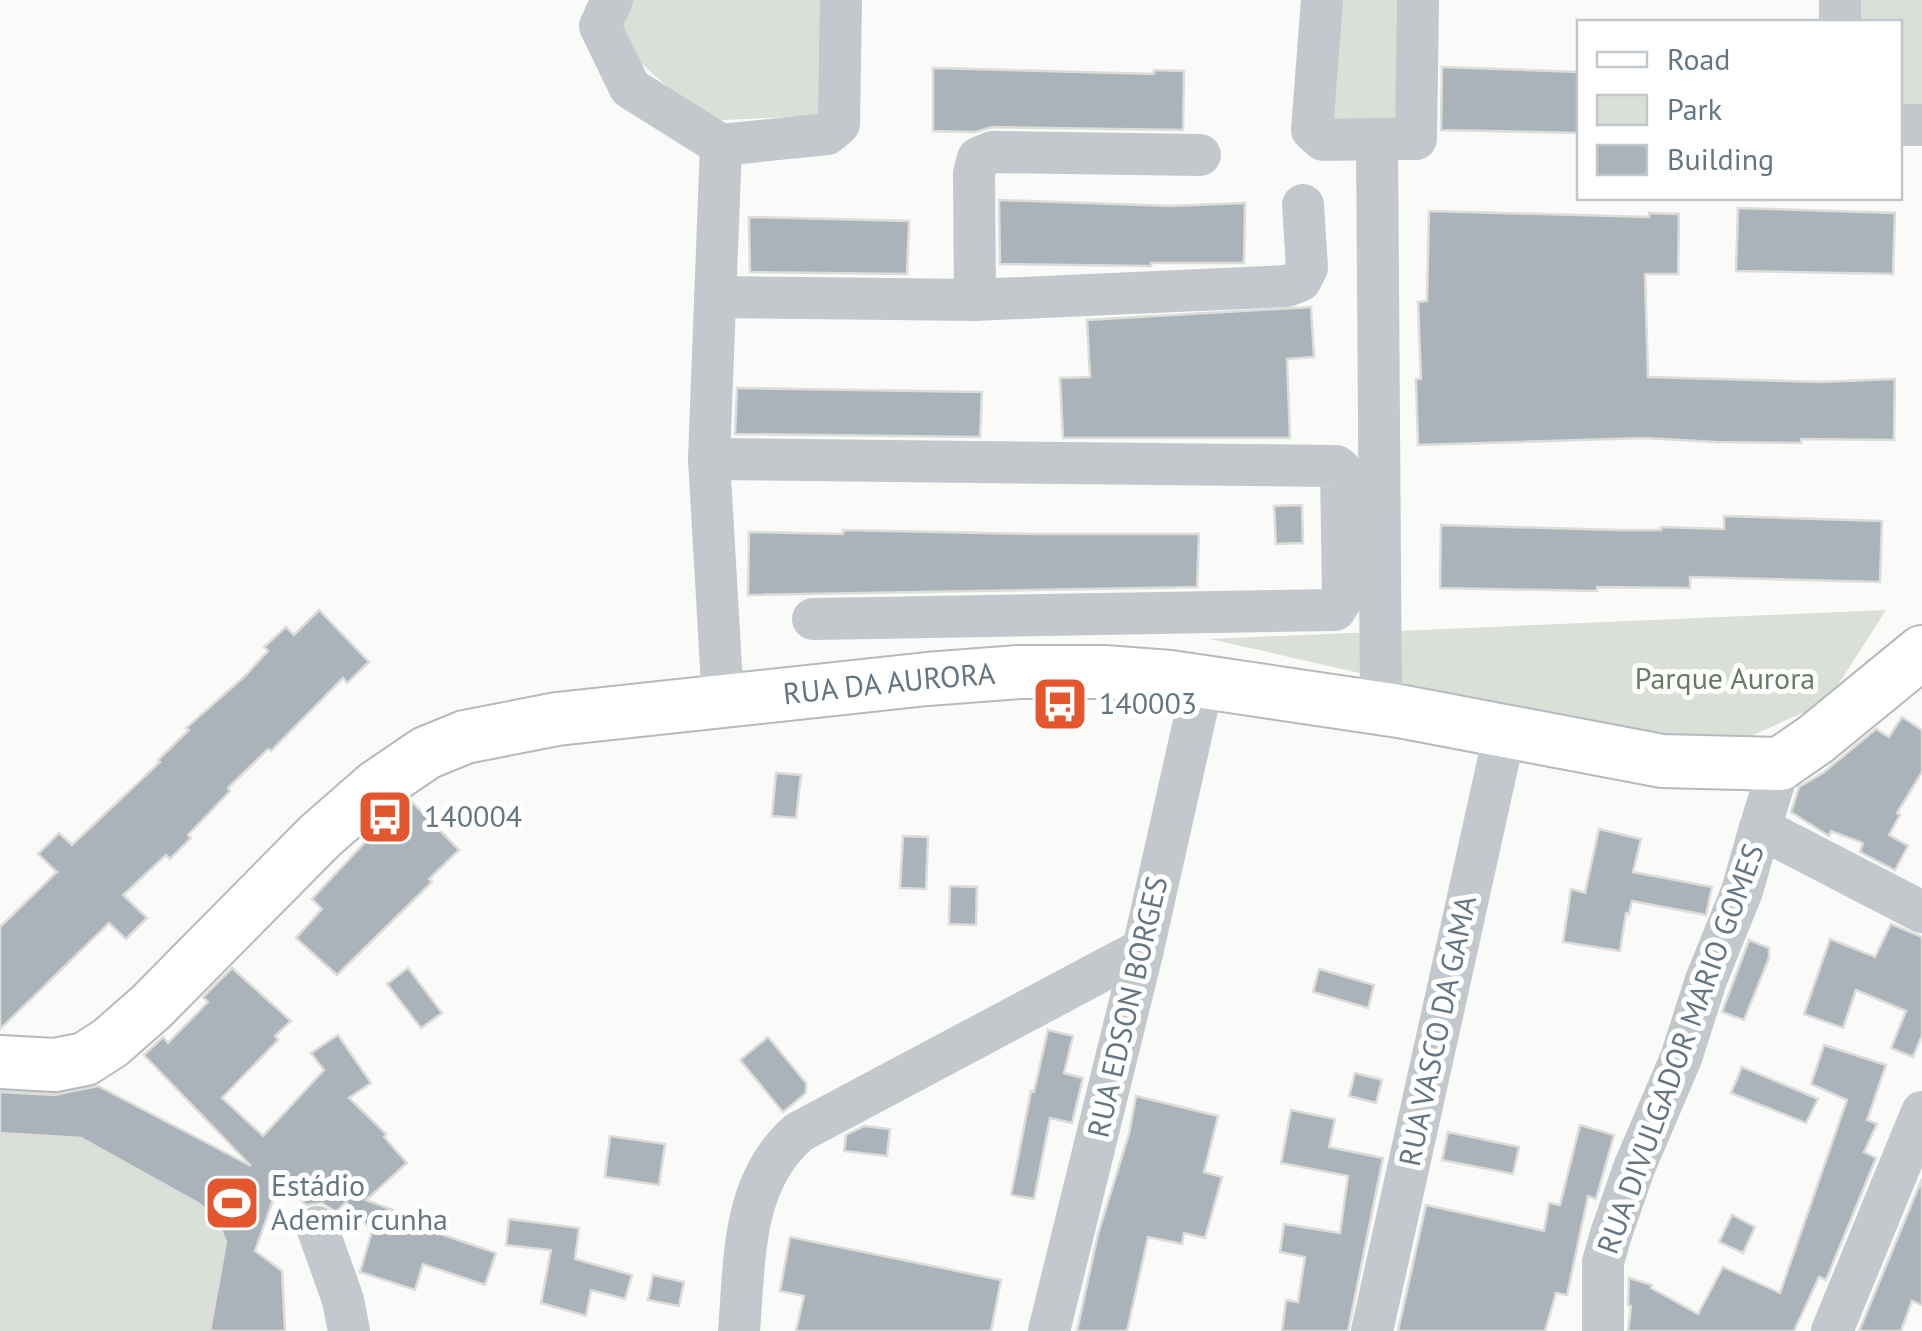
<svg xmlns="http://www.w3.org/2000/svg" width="1922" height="1331" font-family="'PT Sans',sans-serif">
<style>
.green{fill:#dadfd7}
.building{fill:#aab3b9;stroke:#dcdcda;stroke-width:2.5}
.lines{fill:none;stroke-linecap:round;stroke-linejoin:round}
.major-casing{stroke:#b5babe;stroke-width:56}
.minor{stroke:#c3c8cc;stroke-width:42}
.major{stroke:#fff;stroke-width:52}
.labels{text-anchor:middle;stroke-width:10;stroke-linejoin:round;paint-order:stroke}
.park-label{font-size:30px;fill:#687a64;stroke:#fff}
.street-label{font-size:30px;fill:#657683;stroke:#fff}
.poi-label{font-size:30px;fill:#657683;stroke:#fff;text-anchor:start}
</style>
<rect width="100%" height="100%" fill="#fafaf8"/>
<g class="green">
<path d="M612 0H842L847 114 705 121 600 26Z"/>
<path d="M1323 0H1418L1416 139 1316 137Z"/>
<path d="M1840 0H1922V125H1900V22H1840Z"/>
<path d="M1886 610 1827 702 1735 743 1575 722 1210 639Z"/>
<path d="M0 1072 82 1077 219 1150 271 1206 255 1251 282 1271 285 1331H0Z"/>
</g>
<g class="building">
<path d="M1442 67 1580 72V133L1441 130Z"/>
<path d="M933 68 1154 74V70L1184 71 1183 130 992 127 975 132 933 131Z"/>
<path d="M999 200 1170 206 1245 203 1244 263H1151V266L1000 264Z"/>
<path d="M1738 208 1895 213 1893 274 1736 271Z"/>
<path d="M1429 211 1649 217V213L1679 214 1678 274H1645L1648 377 1820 382 1895 379 1894 440 1801 439V443L1716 442 1644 438 1418 445 1416 379H1421L1418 302 1427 301Z"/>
<path d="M749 217 909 221 907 274 750 272Z"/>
<path d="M1311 307 1314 357 1287 359 1290 438H1063L1060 378 1090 377 1087 320Z"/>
<path d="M737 388 982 392 980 437 735 434Z"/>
<path d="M1302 505 1303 543 1276 544 1274 506Z"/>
<path d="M1724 516 1882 521 1880 582 1690 577V588L1597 587V591L1440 588 1441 525 1616 530H1661V527L1724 529Z"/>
<path d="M843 530 1034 534H1199L1197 587 748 595 749 532 843 534Z"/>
<path d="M319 610 369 662 347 683 343 678 271 751 268 749 228 788 230 791 188 835 191 838 170 859 166 855 123 895 147 918 126 939 109 923 0 1029V927L57 872 38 854 59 833 72 845 160 762 158 760 189 730 186 728 245 676 268 651 264 647 286 627 294 635Z"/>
<path d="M1902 717 1922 730V772L1897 813 1900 815 1889 835 1908 846 1895 870 1860 852 1863 843 1831 831 1829 836 1791 812 1799 787 1823 773 1876 729 1889 737Z"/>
<path d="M776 773 801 775 796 818 772 816Z"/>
<path d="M410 800 459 850 429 879 432 882 337 975 296 938 322 909 312 899 387 819Z"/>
<path d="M1599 829 1641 839 1633 872 1712 887 1706 915 1632 901 1629 914 1626 913 1620 951 1563 942 1571 889 1585 893Z"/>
<path d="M903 836 928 837 926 889 900 888Z"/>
<path d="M950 886 977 887 976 925 949 924Z"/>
<path d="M1891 924 1922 937V1035L1913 1057 1891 1048 1906 1011 1856 990 1843 1028 1804 1014 1830 939 1875 957Z"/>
<path d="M1749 940 1769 948V958L1744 1020 1722 1012Z"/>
<path d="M232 968 291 1021 275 1036 278 1040 222 1098 263 1136 324 1070 311 1053 338 1035 371 1083 349 1098 386 1134 384 1137 407 1163 366 1200 425 1222 423 1228 496 1253 485 1285 423 1264 415 1290 360 1272 372 1231 346 1202 336 1212 322 1203 306 1205 281 1177 255 1251 282 1271 285 1331H210L226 1242 217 1219 198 1203 81 1138 0 1133V1092L54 1095 98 1086 251 1166 144 1055 163 1037 168 1043 208 1002 203 997Z"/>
<path d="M408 968 442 1013 421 1028 387 984Z"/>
<path d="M1319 969 1374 985 1368 1008 1313 992Z"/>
<path d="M1048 1030 1073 1036 1064 1073 1083 1078 1072 1123 1050 1118 1034 1199 1011 1195 1031 1091 1034 1092Z"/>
<path d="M768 1037 806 1083V1093L783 1112 740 1060Z"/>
<path d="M1824 1045 1886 1065 1867 1120 1877 1124 1864 1152 1876 1158 1826 1280 1819 1277 1794 1331H1628L1631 1306 1628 1305 1629 1278 1652 1285 1651 1288 1698 1314 1723 1267 1780 1293 1847 1100 1811 1084Z"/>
<path d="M1742 1067 1818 1099 1806 1123 1731 1093Z"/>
<path d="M1355 1073 1382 1080 1376 1103 1349 1096Z"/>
<path d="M1136 1096 1218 1116 1204 1172 1222 1177 1205 1238 1184 1233 1182 1244 1148 1237 1127 1331H1077L1098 1234 1129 1134Z"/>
<path d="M1291 1110 1335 1119 1329 1147 1383 1158 1348 1331H1282L1286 1300 1298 1302 1305 1257 1280 1252 1284 1224 1340 1233 1348 1176 1281 1163Z"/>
<path d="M1580 1125 1614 1135 1596 1199 1588 1196 1567 1295 1556 1293 1545 1331H1398L1426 1205 1544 1231 1549 1203 1560 1205Z"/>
<path d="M864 1126 890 1129 887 1156 844 1151 846 1135Z"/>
<path d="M1448 1132 1519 1147 1513 1174 1442 1160Z"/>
<path d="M610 1136 665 1144 659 1185 605 1177Z"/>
<path d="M1922 1179V1305L1912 1301 1901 1331H1859Z"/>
<path d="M1732 1215 1755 1227 1743 1253 1719 1242Z"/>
<path d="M509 1219 579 1228 575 1259 632 1275 625 1299 591 1290 586 1316 541 1303 551 1250 506 1245Z"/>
<path d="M790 1237 1001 1280 991 1331H796L804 1296 780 1291Z"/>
<path d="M653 1275 684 1282 679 1306 648 1300Z"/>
</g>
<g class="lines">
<g class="major-casing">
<g id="major">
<path id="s1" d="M0 1062 55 1065 85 1059 110 1043 151 1007 320 836 376 787 426 753 465 737 557 719 927 679 1019 672H1104L1170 677 1399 711 1662 761 1780 764 1816 739 1922 652"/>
</g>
</g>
<g class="minor">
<path d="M612 0 600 26 630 88 721 145"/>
<path d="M1322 0 1312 130 1323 140 1377 139 1381 708"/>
<path d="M1840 0V22"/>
<path d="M1900 125H1922"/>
<path d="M1377 139H1416L1418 0"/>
<path d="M715 297 975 300 1287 286 1300 281 1307 268 1303 205"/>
<path d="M975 300 974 173 978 158 992 152 1200 155"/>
<path d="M709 459 1336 466 1341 470 1343 597 1335 610 813 619"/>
<path d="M723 702 709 459 721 145 827 134 839 124 841 0"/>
<path d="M1780 764 1760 828 1922 912"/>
<path d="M317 1227 343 1300 349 1331"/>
<path d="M739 1331C745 1260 741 1182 799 1132L1143 949"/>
<path d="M1049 1331 1143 949 1203 682"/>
<path d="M1372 1331 1505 731"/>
<path d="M1603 1331V1262L1611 1234 1634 1168 1681 1058 1706 980 1742 891 1760 828"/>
<path d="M1832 1331 1922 1112"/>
</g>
<use href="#major" class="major"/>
</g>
<defs>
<g id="bus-square" transform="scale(2.875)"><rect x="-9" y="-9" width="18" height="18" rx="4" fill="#e4572e" stroke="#fff"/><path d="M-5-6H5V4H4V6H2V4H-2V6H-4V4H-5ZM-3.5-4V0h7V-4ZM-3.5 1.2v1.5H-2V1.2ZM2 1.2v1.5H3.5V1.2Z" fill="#fff"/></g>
<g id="stadium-square" transform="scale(2.875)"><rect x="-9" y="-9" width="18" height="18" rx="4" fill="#e4572e" stroke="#fff"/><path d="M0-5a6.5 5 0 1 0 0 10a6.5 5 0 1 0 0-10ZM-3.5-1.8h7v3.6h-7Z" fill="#fff"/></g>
</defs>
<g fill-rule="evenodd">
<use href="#bus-square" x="1060" y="704"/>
<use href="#bus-square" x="385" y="817"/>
<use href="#stadium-square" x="232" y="1203"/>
</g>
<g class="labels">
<g class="park-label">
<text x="1725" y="689">Parque Aurora</text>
</g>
<g class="street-label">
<text dy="10" stroke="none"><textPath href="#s1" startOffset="1015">RUA DA AURORA</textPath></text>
<text transform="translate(1128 1007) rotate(-77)" y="10">RUA EDSON BORGES</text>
<text transform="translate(1438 1031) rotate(-78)" y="10">RUA VASCO DA GAMA</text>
<text transform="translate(1681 1049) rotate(-70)" y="10">RUA DIVULGADOR MARIO GOMES</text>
</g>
<g class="poi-label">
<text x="1099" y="714">140003</text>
<text x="424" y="827">140004</text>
<text x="271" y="1196">Estádio<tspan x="271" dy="34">Ademir cunha</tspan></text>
</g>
</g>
<rect x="1577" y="20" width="325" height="180" fill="#ffffff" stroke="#c1c8cd" stroke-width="2.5"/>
<rect x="1597" y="52" width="50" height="15" fill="#ffffff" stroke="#c1c8cd" stroke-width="2.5"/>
<text x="1667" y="70" font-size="30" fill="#657683">Road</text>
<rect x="1597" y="95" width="50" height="30" fill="#dadfd7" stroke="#c1c8cd" stroke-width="2.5"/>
<text x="1667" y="120" font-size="30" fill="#657683">Park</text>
<rect x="1597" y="145" width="50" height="30" fill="#aab3b9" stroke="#c1c8cd" stroke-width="2.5"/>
<text x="1667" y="170" font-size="30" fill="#657683">Building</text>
</svg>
